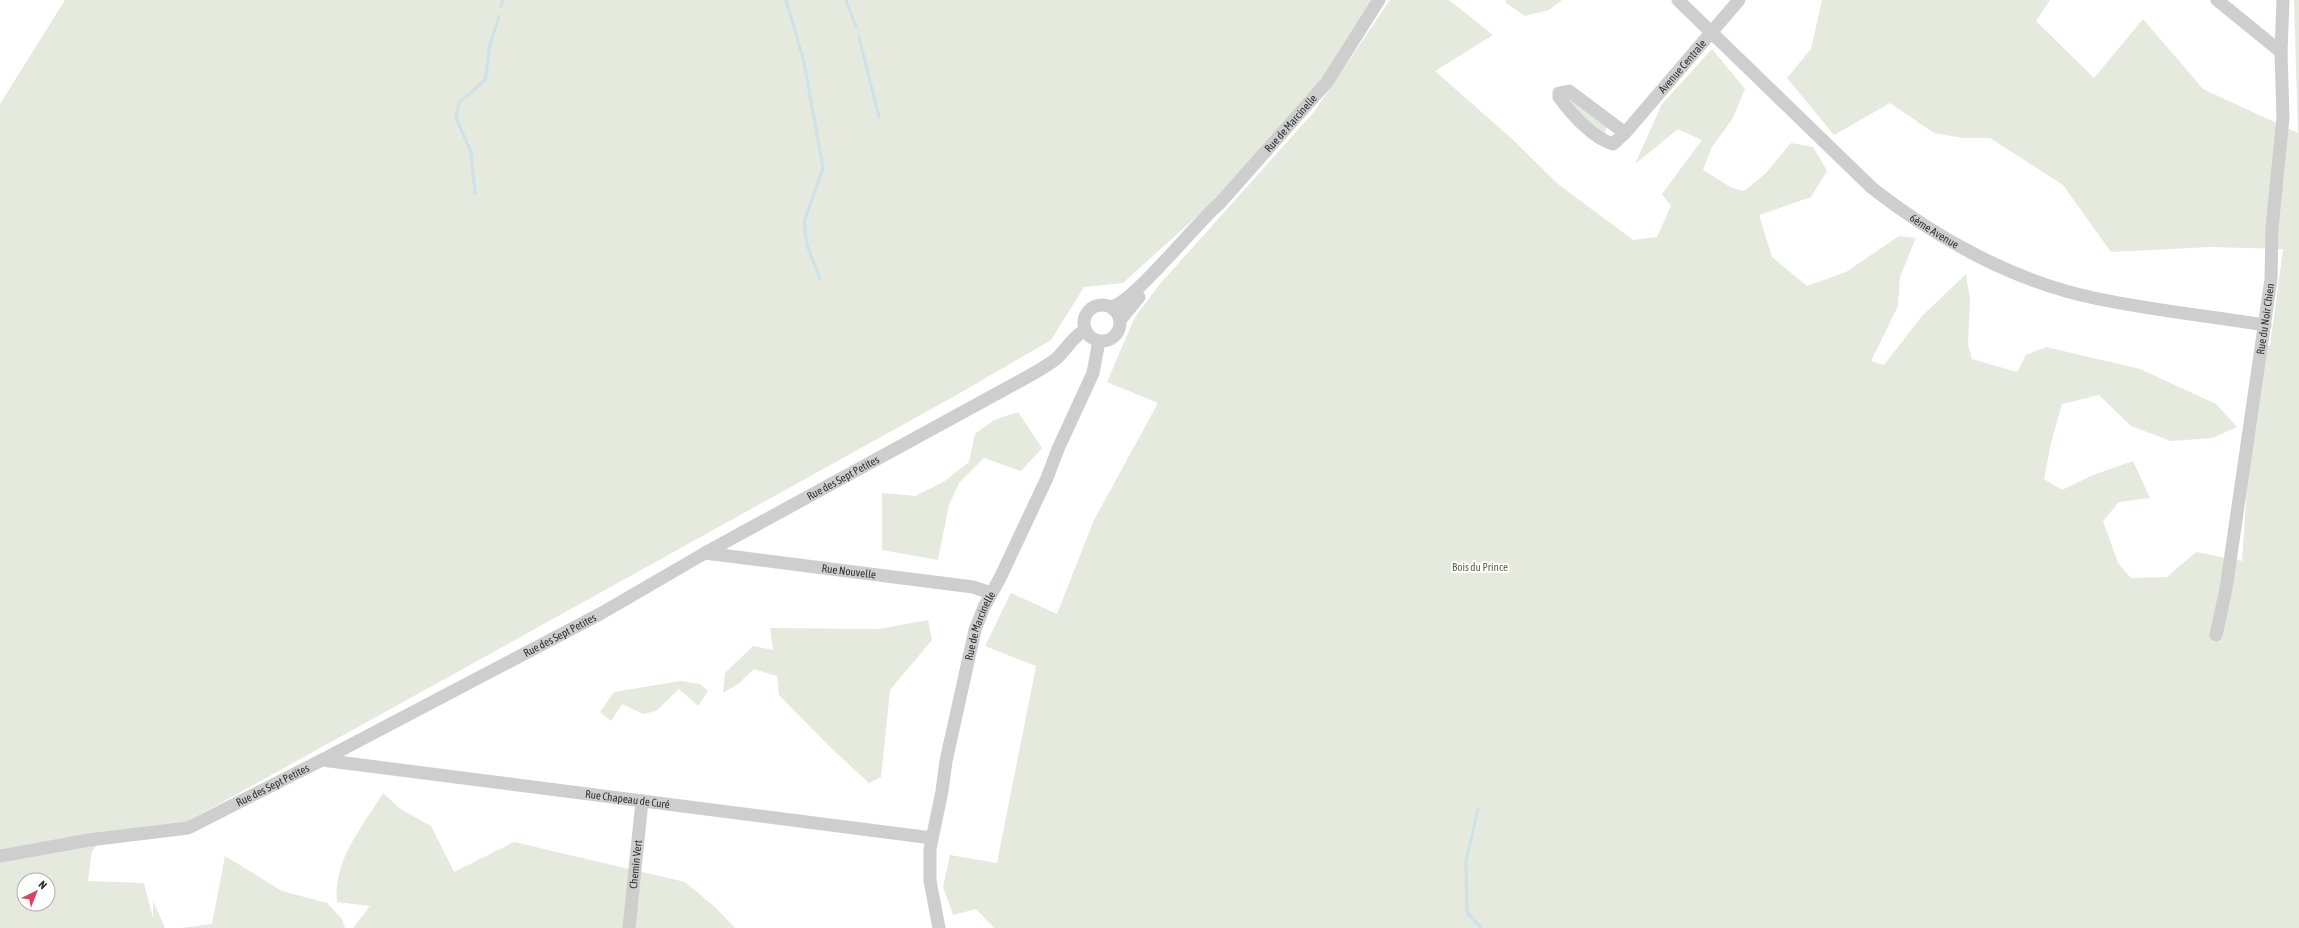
<svg xmlns="http://www.w3.org/2000/svg" width="2299" height="928" font-family="'Asap Condensed',sans-serif">
<style>
.green{fill:#e5e9de;fill-rule:evenodd}
.lines{fill:none;stroke-linecap:round;stroke-linejoin:round}
.stream{stroke:#cce1e8;stroke-width:3}
.minor{stroke:#cecece;stroke-width:13}
.labels{text-anchor:middle;stroke-width:4;stroke-linejoin:round;paint-order:stroke}
.street-label{font-size:11px;fill:#313131;stroke:#fff}
.park-label{font-size:11px;fill:#596a41;stroke:#fff}
</style>
<rect width="100%" height="100%" fill="#fff"/>
<g class="green">
<path d="M65 0H1372L1335 63 1217 198 1123 283 1084 287 1051 340 953 397 183 824 105 835 92 851 88 881 144 883 153 918V900L165 928H0V104ZM24 880H48V904H24Z"/>
<path d="M1390 0H1449L1493 35 1435 71 1511 138 1558 184 1633 240 1657 237 1671 206 1662 194 1702 140 1678 129 1635 164 1662 104 1712 49 1745 89 1733 118 1712 147 1703 170 1732 188 1744 191 1766 173 1791 143 1813 147 1827 171 1811 197 1759 215 1772 257 1807 286 1846 272 1899 236 1916 238 1900 277 1898 306 1871 361 1884 365 1922 316 1966 274 1970 300 1968 344 1972 359 2017 372 2026 355 2046 347 2140 369 2216 404 2237 427 2213 438 2171 441 2131 426 2099 395 2062 404 2051 443 2044 479 2062 490 2093 475 2133 461 2150 498 2119 502 2103 521 2118 563 2131 578 2167 577 2196 552 2242 561 2257 346H2270L2283 249 2211 247 2111 252 2063 185 1990 138H1963L1934 133 1890 103 1834 135 1787 78 1811 49 1822 0H2050L2036 21 2094 78 2143 19 2203 89 2298 133 2294 0H2299V928H994L976 909 953 915 943 887 950 855 997 863 1036 666 985 646 1011 593 1057 614 1094 520 1158 403 1107 382 1135 317 1160 284 1313 113Z"/>
<path d="M1505 0H1562L1549 10 1525 16 1506 3Z"/>
<path d="M1568 98 1607 126 1605 133H1599L1568 101Z"/>
<path d="M1018 412 1042 448 1021 471 984 458 959 483 949 505 938 560 882 550V493L915 496 945 481 969 462 975 434 994 420Z"/>
<path d="M928 620 932 640 890 690 881 777 869 783 830 747 779 695 777 676 754 669 738 684 723 693 725 673 753 646 773 650 770 628 879 629Z"/>
<path d="M680 681 700 684 708 691 698 706 679 689 656 711 643 714 622 704 611 721 600 712 614 692Z"/>
<path d="M383 793 399 808 431 826 454 872 514 842 685 882 717 909 735 928H353L370 906 337 902C333 860 362 828 383 793Z"/>
<path d="M225 856 282 891 327 903 342 919 345 928H180L212 924Z"/>
</g>
<g class="lines">
<g class="stream">
<path d="M786 0 804 62 823 168 804 222 807 245 820 279"/>
<path d="M846 0 856 27"/>
<path d="M501 6 503 0"/>
<path d="M859 37 879 117"/>
<path d="M475 193 471 152 456 118 459 103 485 80 490 45 499 16"/>
<path d="M1478 809 1466 861 1467 912 1481 928"/>
</g>
<g class="minor">
<path id="s1" d="M1678 0 1872 188C1936 238 2013 281 2094 298 2150 310 2208 316 2265 325"/>
<path d="M2217 0 2281 52"/>
<path id="s2" d="M1625 133 1569 91 1559 93V97C1572 115 1593 138 1613 144L1625 133 1739 0"/>
<circle cx="1102" cy="323" r="18"/>
<path id="s3" d="M1111 307C1133 303 1196 223 1220 203L1327 82 1379 0"/>
<path d="M1120 320 1139 297"/>
<path id="s4" d="M705 553 973 587 991 593"/>
<path id="s5" d="M2216 635 2226 589 2271 279 2272 228 2283 117 2281 52 2283 0"/>
<path id="s6" d="M322 760 932 838"/>
<path id="s7" d="M0 856 89 840 188 828 322 760 600 614 705 553 1018 382C1031 375 1044 368 1056 359 1067 349 1072 337 1085 330"/>
<path id="s8" d="M629 928 642 801"/>
<path id="s9" d="M939 928 930 881V849L942 791 946 761 975 630 984 607 1000 578 1047 478 1058 449 1093 373 1099 341"/>
</g>
</g>
<g class="labels">
<g class="street-label">
<text dy="4" stroke="none"><textPath href="#s2" startOffset="261">Avenue Centrale</textPath></text>
<text dy="4" stroke="none"><textPath href="#s3" startOffset="258">Rue de Marcinelle</textPath></text>
<text dy="4" stroke="none"><textPath href="#s1" startOffset="346">6ème Avenue</textPath></text>
<text dy="4" stroke="none"><textPath href="#s5" startOffset="320">Rue du Noir Chien</textPath></text>
<text dy="4" stroke="none"><textPath href="#s7" startOffset="933">Rue des Sept Petites</textPath></text>
<text dy="4" stroke="none"><textPath href="#s4" startOffset="145">Rue Nouvelle</textPath></text>
<text dy="4" stroke="none"><textPath href="#s9" startOffset="309">Rue de Marcinelle</textPath></text>
<text dy="4" stroke="none"><textPath href="#s7" startOffset="609">Rue des Sept Petites</textPath></text>
<text dy="4" stroke="none"><textPath href="#s7" startOffset="285">Rue des Sept Petites</textPath></text>
<text dy="4" stroke="none"><textPath href="#s6" startOffset="308">Rue Chapeau de Curé</textPath></text>
<text dy="4" stroke="none"><textPath href="#s8" startOffset="64">Chemin Vert</textPath></text>
</g>
<g class="park-label">
<text x="1480" y="571">Bois du Prince</text>
</g>
</g>
<g transform="translate(36 892) rotate(43)"><circle r="19" fill="#ffffff" stroke="#adadad"/>
<path d="M0-3L7 15L0 10L-7 15Z" fill="#d7445f"/>
<text y="-6" font-size="11" font-weight="bold" text-anchor="middle" fill="#313131">N</text>
</g>
</svg>
